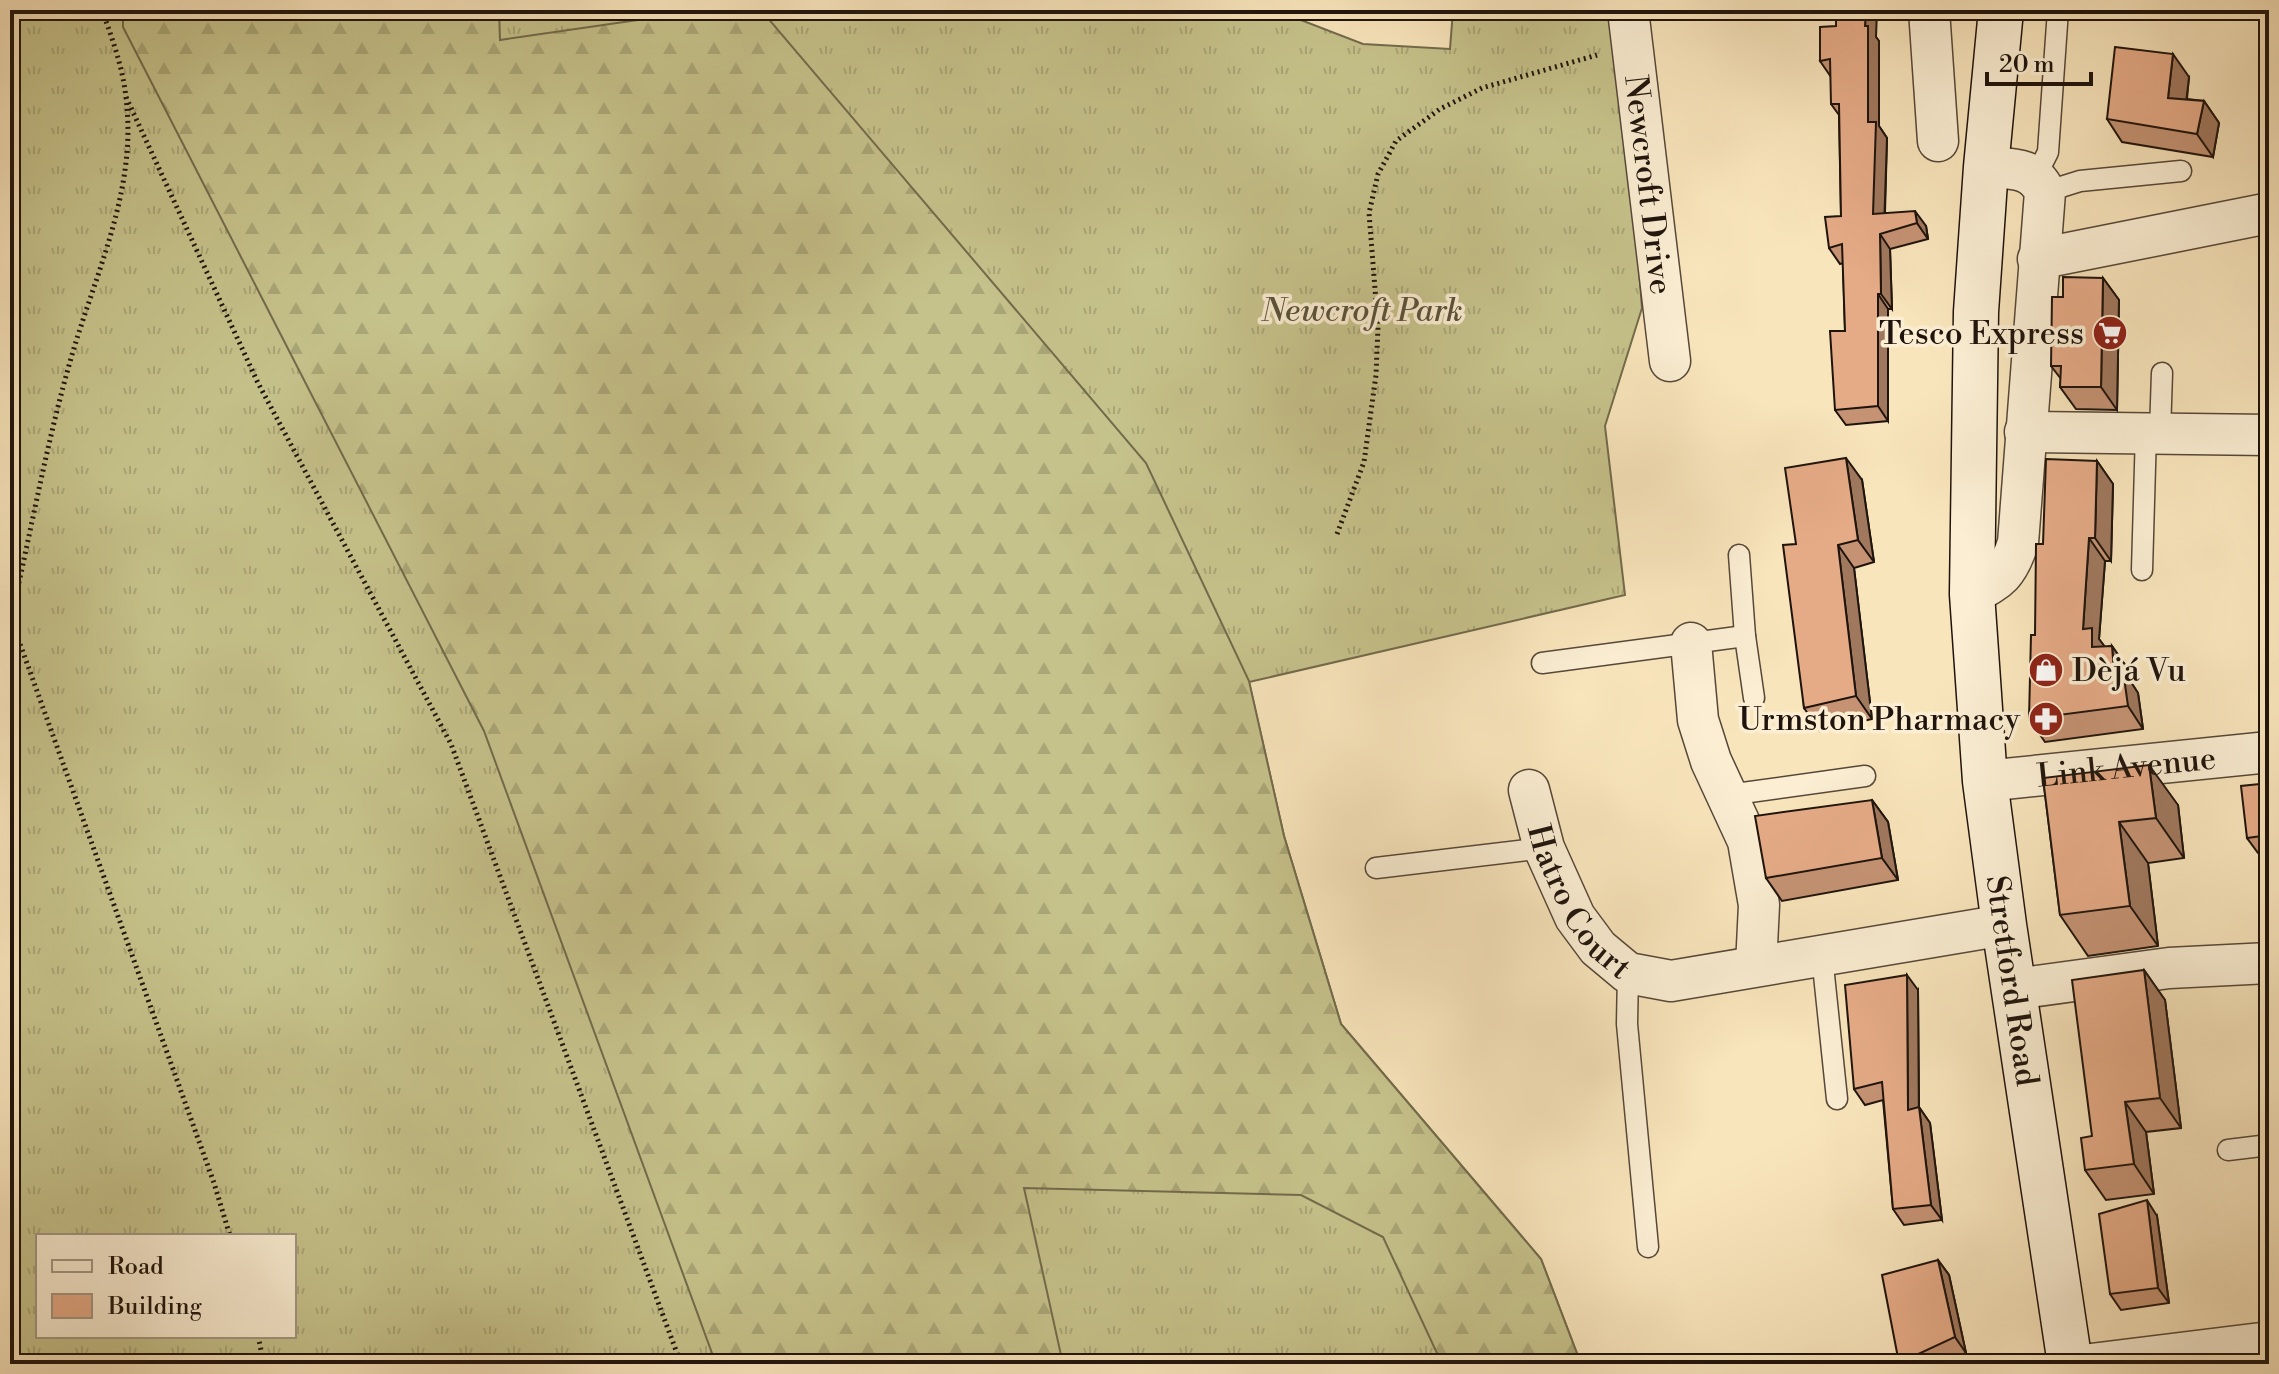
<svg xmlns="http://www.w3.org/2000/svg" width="2279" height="1374" font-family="'Libre Bodoni',serif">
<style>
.grass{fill:url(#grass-tufts);stroke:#726b4c;stroke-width:2;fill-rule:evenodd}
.forest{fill:url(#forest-firs);stroke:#726b4c;stroke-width:2}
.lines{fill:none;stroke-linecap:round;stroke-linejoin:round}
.service-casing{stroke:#564839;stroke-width:23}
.minor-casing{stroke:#564839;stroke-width:43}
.secondary-casing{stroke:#1f140d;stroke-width:47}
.path{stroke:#1f140d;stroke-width:5;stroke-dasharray:2 4;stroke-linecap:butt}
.service{stroke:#fbeed3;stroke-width:20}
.minor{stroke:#fbeed3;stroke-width:40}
.secondary{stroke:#fbeed3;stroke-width:44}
.wall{fill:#c59374;stroke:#1f140d;stroke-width:2}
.shaded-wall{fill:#a0785e;stroke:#1f140d;stroke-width:2}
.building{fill:#e5ab87;stroke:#1f140d;stroke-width:2}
.labels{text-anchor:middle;stroke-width:7;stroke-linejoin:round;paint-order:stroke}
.street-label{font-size:32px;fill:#1f140d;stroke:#fbeed3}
.park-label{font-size:32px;font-style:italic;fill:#595139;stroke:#fbeed3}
.poi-label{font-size:32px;fill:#1f140d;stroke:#fbeed3;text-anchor:end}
</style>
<defs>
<pattern id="grass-tufts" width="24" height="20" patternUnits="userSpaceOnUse" patternTransform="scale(2)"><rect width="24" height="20" fill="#c6c28b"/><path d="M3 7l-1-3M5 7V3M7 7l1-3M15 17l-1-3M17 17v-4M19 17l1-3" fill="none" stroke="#aaa677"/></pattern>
<pattern id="forest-firs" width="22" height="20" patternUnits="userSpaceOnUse" patternTransform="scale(2)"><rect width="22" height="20" fill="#c6c28b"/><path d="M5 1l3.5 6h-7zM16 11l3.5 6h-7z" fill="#aaa677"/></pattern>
</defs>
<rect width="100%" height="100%" fill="#f9e5bc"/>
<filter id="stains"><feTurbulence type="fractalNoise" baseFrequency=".0025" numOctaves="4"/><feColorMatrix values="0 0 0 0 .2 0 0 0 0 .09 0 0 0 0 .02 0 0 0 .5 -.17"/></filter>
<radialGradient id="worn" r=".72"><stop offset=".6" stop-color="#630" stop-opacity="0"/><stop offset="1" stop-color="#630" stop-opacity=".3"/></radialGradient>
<path class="grass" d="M10 10H1275L1363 44 1450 49 1453 10H1608L1637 244 1642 308 1605 426 1625 595 1249 682 1284 836 1341 1024 1541 1259 1581 1364H10ZM38 1236H294V1336H38Z"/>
<path class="forest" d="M123 10H499L500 40 707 10H761L1146 463 1249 681 1284 836 1341 1024 1541 1259 1581 1364H1442L1383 1237 1301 1195 1024 1188 1063 1364H716L484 731 123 27Z"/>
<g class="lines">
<g class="service-casing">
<g id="service">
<path d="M2036 176 2048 152 2058 10"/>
<path d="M2045 192 2080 181 2181 171"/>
<path d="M2160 432 2162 373"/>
<path d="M1739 555 1745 636 1754 698"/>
<path d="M2142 570 2146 432"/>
<path d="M1542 663 1745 636"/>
<path d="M1728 795 1865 776"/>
<path d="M1376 868 1544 848"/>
<path d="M1822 956 1837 1099"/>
<path d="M1628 973 1627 1024 1648 1247"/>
<path d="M2228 1150 2269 1145"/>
</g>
</g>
<g class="minor-casing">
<g id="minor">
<path id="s1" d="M1628 10 1670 361"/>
<path d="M1929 10 1938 141"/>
<path d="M2038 259 2269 213"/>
<path d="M2025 432 2269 435"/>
<path d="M1972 594C2000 579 2008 574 2018 543L2045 192C2033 166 2011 169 1986 167"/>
<path d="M1691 643 1698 720 1711 761 1748 841 1759 905 1756 966"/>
<path id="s2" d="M1985 781 2269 752"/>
<path id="s3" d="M1529 790 1544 848 1575 917 1598 948 1628 973 1671 981 2004 925"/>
<path d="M2015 989 2169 968 2269 963"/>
<path d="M2091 1364 2269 1342"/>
</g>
</g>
<g class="secondary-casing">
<g id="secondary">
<path id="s4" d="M2001 10 1986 167 1976 312 1972 594 1985 781 2004 925 2070 1364"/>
</g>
</g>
<g class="path">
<path d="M126 97 258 383 451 744 681 1364"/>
<path d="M1337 534 1364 462 1376 375 1378 327 1369 213 1378 174 1396 141 1440 109 1482 88 1597 55"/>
<path d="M10 616 214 1183 230 1236"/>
<path d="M11 618C30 536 45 451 68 369 92 280 138 192 126 98 123 68 112 38 102 10"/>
<path d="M258 1336 264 1364"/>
</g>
<use href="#service" class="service"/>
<use href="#minor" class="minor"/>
<use href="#secondary" class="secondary"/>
</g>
<g class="wall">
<path d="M1876 37 1879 41V126L1887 138 1885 213 1926 226 1928 239 1890 249 1892 309H1888V421L1846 425 1835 410 1845 331 1843 263 1840 264 1829 248 1841 216 1839 115 1831 104V77L1820 61Z"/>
<path d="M2189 77 2187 99 2204 101 2219 123 2213 157 2122 142 2107 119Z"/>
<path d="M2103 278 2119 300 2117 410 2076 409 2060 387 2061 379 2051 366 2063 297Z"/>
<path d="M2097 461 2113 484 2111 561H2105L2099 639 2105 647 2112 646 2128 669 2129 679 2138 693 2143 729 2045 742 2029 719 2043 544Z"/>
<path d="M1862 480 1874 562 1854 568 1872 719 1820 731 1804 708 1796 544Z"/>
<path d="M2043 778 2178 805 2184 858 2148 863 2158 946 2088 956 2060 915Z"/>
<path d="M2269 783V852L2258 853 2247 838Z"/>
<path d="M1872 800 1888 822 1898 880 1782 901 1766 878Z"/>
<path d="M2144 970 2165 1000 2181 1128 2146 1132 2154 1194 2106 1200 2085 1170 2092 1136Z"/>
<path d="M1918 990 1919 1107 1930 1123 1942 1220 1904 1225 1893 1209 1883 1100 1865 1105 1854 1089Z"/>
<path d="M2157 1216 2169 1303 2121 1310 2110 1294Z"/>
<path d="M1938 1260 1949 1275 1966 1353 1941 1364H1900L1899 1363Z"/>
</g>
<g class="shaded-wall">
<path d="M1866 10H1877L1876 37 1879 41V126L1887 138 1884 229 1873 214 1868 122 1865 26Z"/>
<path d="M2173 54 2189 77 2184 120 2168 98Z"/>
<path d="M2204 101 2219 123 2213 157 2197 134Z"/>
<path d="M1915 211 1926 226 1928 239 1917 223Z"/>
<path d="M1880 234 1890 249 1892 309 1881 294Z"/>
<path d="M2103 278 2119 300 2117 410 2101 387Z"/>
<path d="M1878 294 1888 309V421L1878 406Z"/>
<path d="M1846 458 1862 480 1874 562 1858 540Z"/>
<path d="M2097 461 2113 484 2111 561 2095 538Z"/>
<path d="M2089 538 2105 561 2099 639 2108 651 2092 647 2083 629Z"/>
<path d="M1838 545 1854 568 1872 719 1856 696Z"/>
<path d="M2112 646 2128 669 2129 679 2138 693 2143 729 2128 706 2114 672Z"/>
<path d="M2149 765 2178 805 2184 858 2156 818Z"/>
<path d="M1872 800 1888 822 1898 880 1882 858Z"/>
<path d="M2119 822 2148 863 2158 946 2130 906Z"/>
<path d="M2144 970 2165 1000 2181 1128 2160 1098Z"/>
<path d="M1907 975 1918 990 1919 1125 1908 1110Z"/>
<path d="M2125 1102 2146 1132 2154 1194 2134 1164Z"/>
<path d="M1919 1107 1930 1123 1942 1220 1931 1205Z"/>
<path d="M2147 1200 2157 1216 2169 1303 2158 1288Z"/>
<path d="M1938 1260 1949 1275 1966 1353 1955 1337Z"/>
</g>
<g class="building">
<path d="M1836 10H1866L1865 26H1868V122H1876L1873 214 1915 211 1917 223 1880 234 1881 294H1878V406L1835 410 1830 331H1845L1842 244 1829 248 1825 217 1841 216 1839 104H1831L1830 59 1820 61V27L1836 26Z"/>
<path d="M2115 47 2173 54 2168 98 2204 101 2197 134 2107 119Z"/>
<path d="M2063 277 2103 278 2101 387H2060L2061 366H2051L2052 297H2063Z"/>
<path d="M1846 458 1858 540 1838 545 1856 696 1804 708 1783 545 1796 544 1785 468Z"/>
<path d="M2046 459 2097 461 2095 538H2089L2083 629 2092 628V647L2112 646 2114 672 2123 670 2128 706 2029 719 2031 635H2035L2036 544H2043Z"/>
<path d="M2149 765 2156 818 2119 822 2130 906 2060 915 2043 778Z"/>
<path d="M2269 783V835L2247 838 2241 786Z"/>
<path d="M1872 800 1882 858 1766 878 1755 816Z"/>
<path d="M2144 970 2160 1098 2125 1102 2134 1164 2085 1170 2081 1138 2092 1136 2072 980Z"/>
<path d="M1907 975 1908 1110 1919 1107 1931 1205 1893 1209 1882 1082 1854 1089 1845 985Z"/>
<path d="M2266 1015H2269V1040Z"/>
<path d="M2147 1200 2158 1288 2110 1294 2099 1214Z"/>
<path d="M2269 1236V1278H2265L2260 1237Z"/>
<path d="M1938 1260 1955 1337 1899 1363 1882 1275Z"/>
</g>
<defs>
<g id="supermarket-disc" transform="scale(1.8)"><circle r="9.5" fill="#8f2418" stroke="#fbeed3"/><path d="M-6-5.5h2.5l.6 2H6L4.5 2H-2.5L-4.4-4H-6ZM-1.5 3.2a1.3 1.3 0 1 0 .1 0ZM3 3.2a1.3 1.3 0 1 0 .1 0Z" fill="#fff"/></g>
<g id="shop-disc" transform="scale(1.8)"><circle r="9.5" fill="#8f2418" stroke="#fbeed3"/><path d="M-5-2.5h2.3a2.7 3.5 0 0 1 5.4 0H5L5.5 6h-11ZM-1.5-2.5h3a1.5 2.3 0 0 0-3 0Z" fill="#fff"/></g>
<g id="pharmacy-disc" transform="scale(1.8)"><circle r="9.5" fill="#8f2418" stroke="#fbeed3"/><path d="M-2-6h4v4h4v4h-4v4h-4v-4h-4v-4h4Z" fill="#fff"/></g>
</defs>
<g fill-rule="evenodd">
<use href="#supermarket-disc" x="2110" y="333"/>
<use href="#shop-disc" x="2046" y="670"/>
<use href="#pharmacy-disc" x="2046" y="719"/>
</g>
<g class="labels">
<g class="street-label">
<text dy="11" stroke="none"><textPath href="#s1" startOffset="176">Newcroft Drive</textPath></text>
<text dy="11" stroke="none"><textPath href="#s2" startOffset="142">Link Avenue</textPath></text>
<text dy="11" stroke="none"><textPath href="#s3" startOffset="124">Hatro Court</textPath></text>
<text dy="11" stroke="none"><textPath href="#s4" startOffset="974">Stretford Road</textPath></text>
</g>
<g class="park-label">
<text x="1362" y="321">Newcroft Park</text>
</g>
<g class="poi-label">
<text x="2084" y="344">Tesco Express</text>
<text x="2072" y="681" text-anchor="start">Dèjá Vu</text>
<text x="2020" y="730">Urmston Pharmacy</text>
</g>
</g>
<rect width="2279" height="1374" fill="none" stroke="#f9e5bc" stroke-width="40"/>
<rect x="12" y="12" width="2255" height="1350" fill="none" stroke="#1f140d" stroke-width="4"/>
<rect x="20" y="20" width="2239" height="1334" fill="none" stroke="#1f140d" stroke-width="2"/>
<rect x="36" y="1234" width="260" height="104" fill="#fbeed3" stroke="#a39784" stroke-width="2"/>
<rect x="52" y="1260" width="40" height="12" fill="#fbeed3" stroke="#a39784" stroke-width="2"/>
<text x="108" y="1274" font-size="24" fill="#1f140d">Road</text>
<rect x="52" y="1294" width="40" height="24" fill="#e5ab87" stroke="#a39784" stroke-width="2"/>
<text x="108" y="1314" font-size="24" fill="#1f140d">Building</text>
<path d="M1987 72v12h104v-12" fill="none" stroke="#1f140d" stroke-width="4"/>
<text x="1999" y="72" font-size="24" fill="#1f140d" stroke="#fbeed3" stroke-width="6" paint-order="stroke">20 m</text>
<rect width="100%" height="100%" filter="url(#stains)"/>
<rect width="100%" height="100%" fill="url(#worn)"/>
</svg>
